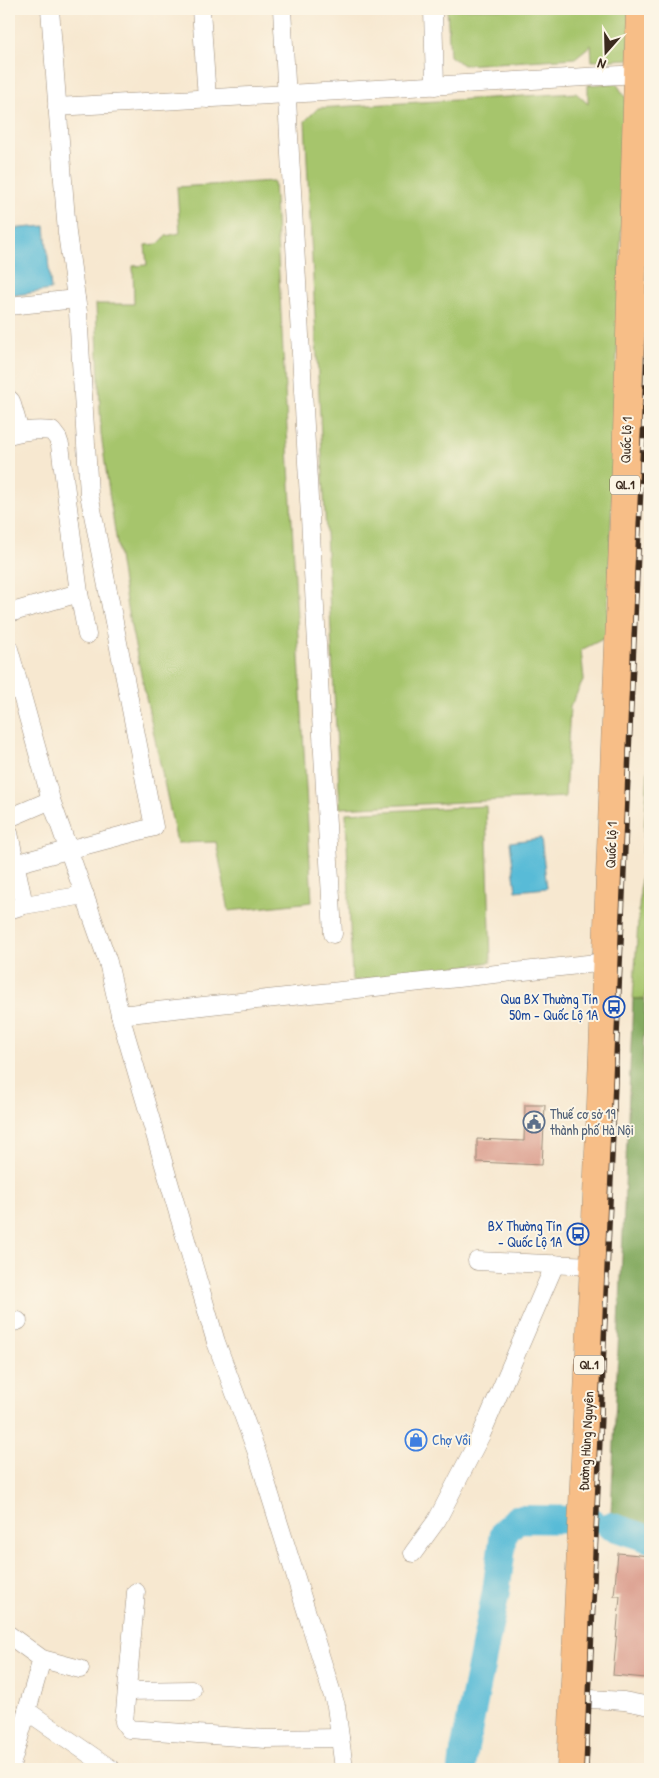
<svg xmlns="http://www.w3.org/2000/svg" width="659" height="1778" font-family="'Patrick Hand',sans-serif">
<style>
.green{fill:#a6c56c;stroke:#707845}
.forest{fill:#84aa60;stroke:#606a3f}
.water{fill:#58bbd7;stroke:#4a727a}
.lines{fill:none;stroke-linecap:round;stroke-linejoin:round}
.river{stroke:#58bbd7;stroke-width:28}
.building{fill:#dea595}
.minor-casing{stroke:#998977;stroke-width:19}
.trunk-casing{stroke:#998977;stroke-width:29}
.minor{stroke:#fff;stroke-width:18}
.trunk{stroke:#f7be87;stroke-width:28}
.rail-casing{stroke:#3b2a1e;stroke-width:5.5}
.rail{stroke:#fcf5e5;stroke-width:4;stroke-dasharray:11;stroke-linecap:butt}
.labels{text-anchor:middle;stroke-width:4;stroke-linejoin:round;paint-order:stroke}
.shield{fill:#fcf5e5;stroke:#75675a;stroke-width:1}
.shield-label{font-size:12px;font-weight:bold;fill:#3b2a1e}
.street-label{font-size:14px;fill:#3b2a1e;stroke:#fcf5e5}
.transit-label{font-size:14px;fill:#164399;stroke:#fcf5e5;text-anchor:end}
.service-label{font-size:14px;fill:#4e5e75;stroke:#fcf5e5;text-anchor:start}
.shop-label{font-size:14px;fill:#366cbe;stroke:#fcf5e5;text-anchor:start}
</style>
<rect width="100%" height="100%" fill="#fcf5e5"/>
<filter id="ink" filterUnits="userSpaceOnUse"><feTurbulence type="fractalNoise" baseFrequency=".02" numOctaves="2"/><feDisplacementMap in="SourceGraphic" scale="10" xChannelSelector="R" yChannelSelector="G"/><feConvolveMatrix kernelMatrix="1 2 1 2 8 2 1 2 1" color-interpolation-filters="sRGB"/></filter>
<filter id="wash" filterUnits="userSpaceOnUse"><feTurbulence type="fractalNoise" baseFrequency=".0096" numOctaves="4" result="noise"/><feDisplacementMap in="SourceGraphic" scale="20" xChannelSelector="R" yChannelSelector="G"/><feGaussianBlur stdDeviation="1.12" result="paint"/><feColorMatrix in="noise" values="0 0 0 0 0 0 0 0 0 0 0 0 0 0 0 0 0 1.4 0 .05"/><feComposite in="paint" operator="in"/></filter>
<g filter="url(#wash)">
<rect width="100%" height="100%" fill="#f7e8d0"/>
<g class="green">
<path d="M447 9H630V59L592 61 591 45 575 58 463 65 450 56Z"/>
<path d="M616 83 626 98 607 637 581 650 584 679 570 707 565 797 340 808 305 121 318 108 576 93 588 104V85Z"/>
<path d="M274 181 312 902 229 911 216 842 177 843 127 608 110 499 101 434 96 304H134L133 266 147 265 145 245 158 244 166 236 180 233 177 187Z"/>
<path d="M650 742V908L645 999H633Z"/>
<path d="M486 806 491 962 352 981 346 813Z"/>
</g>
<path class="forest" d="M633 999H645L643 1065 650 1066V1538L610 1537Z"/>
<g class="water">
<path d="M45 226 51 290 9 296V229Z"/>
<path d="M541 838 547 888 516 891 510 842Z"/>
</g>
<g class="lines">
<g class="river">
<path d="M610 1526 650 1539"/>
<path d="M462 1769 464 1752 496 1591 504 1533 517 1519 590 1520"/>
</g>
</g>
<g id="blocks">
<g class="building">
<path d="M525 1105H545L542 1165 477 1162V1139L524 1141Z"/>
<path d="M618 1553 650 1556V1668H647L646 1678 613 1675 620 1596H614Z"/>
</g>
</g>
</g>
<g filter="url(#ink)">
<use href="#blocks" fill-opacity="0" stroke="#998977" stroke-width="1"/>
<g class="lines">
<g class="minor-casing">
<g id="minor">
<path d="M201 9 207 99"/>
<path d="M282 9 333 934"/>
<path d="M433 9 435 86"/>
<path d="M57 107 638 74"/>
<path d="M9 306 76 299"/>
<path d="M9 399 11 401 20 432"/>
<path d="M9 435C22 431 38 429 52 431L58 439 60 445 79 593 87 635"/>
<path d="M9 613 79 593"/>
<path d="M9 649 51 800 108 962 120 1015 216 1342 256 1450 336 1706 344 1769"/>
<path d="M9 818 51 800"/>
<path d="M9 833 24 905"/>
<path d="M15 864 154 827 89 494 78 312 67 233 50 9"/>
<path d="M9 910 24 905 85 895"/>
<path d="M120 1015 606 962"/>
<path d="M477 1261 593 1266"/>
<path d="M9 1323 18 1321"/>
<path d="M413 1553 437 1520 481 1435 555 1264"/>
<path d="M136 1592 124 1722 129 1729 266 1739 340 1738"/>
<path d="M9 1635 42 1659 80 1669"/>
<path d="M127 1691 192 1690"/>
<path d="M574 1698 624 1701 650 1706"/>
<path d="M27 1711 111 1769"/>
<path d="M10 1769 42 1659"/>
</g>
</g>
<g class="trunk-casing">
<path id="trunk" d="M571 1769 600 1130 626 466 640 9"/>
</g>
<use href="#minor" class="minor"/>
<use href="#trunk" class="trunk"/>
<g class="rail-casing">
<path id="rail" d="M586 1769 630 728 650 287"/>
</g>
<use href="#rail" class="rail"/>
</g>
</g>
<defs>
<g id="bus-ring" transform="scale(1.125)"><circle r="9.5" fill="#fcf5e5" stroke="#1a4fb4" stroke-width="1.5"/><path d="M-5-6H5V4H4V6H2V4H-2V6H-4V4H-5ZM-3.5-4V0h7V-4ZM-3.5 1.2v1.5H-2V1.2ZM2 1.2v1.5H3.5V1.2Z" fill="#1a4fb4"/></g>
<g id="civic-ring" transform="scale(1.125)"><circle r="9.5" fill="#fcf5e5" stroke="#5c6f8a" stroke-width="1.5"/><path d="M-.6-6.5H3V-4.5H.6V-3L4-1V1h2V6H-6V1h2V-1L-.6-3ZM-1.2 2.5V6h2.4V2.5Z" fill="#5c6f8a"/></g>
<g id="shop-ring" transform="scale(1.125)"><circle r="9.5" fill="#fcf5e5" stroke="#3f7fe0" stroke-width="1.5"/><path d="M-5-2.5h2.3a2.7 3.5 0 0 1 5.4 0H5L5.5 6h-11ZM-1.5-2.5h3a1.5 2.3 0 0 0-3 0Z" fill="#3f7fe0"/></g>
</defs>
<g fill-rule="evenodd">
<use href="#bus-ring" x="614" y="1007"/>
<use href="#civic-ring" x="534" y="1122"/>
<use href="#bus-ring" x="578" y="1234"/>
<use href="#shop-ring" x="416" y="1440"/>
</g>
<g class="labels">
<g class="shield">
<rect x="610" y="475.5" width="30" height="19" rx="4"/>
<rect x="574" y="1355.5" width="30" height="19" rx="4"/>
</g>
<g class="shield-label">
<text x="625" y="489">QL.1</text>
<text x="589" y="1369">QL.1</text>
</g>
<g class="street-label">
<text transform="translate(626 440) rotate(-88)" y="5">Quốc lộ 1</text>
<text transform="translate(611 845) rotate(-88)" y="5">Quốc lộ 1</text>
<text transform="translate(586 1441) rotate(-87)" y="5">Đường Hùng Nguyên</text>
</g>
<g class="transit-label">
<text x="598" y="1004">Qua BX Thường Tín<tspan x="598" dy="16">50m - Quốc Lộ 1A</tspan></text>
<text x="562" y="1231">BX Thường Tín<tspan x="562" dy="16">- Quốc Lộ 1A</tspan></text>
</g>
<g class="service-label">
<text x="550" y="1119">Thuế cơ sở 19<tspan x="550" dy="16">thành phố Hà Nội</tspan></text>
</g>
<g class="shop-label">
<text x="432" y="1445">Chợ Vồi</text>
</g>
</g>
<rect width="659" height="1778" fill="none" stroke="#fcf5e5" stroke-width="30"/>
<g transform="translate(606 52) rotate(200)" stroke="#fcf5e5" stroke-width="4" paint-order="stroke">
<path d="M0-4L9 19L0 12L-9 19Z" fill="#3b2a1e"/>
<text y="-8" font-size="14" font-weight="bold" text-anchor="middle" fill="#3b2a1e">N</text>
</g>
</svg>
